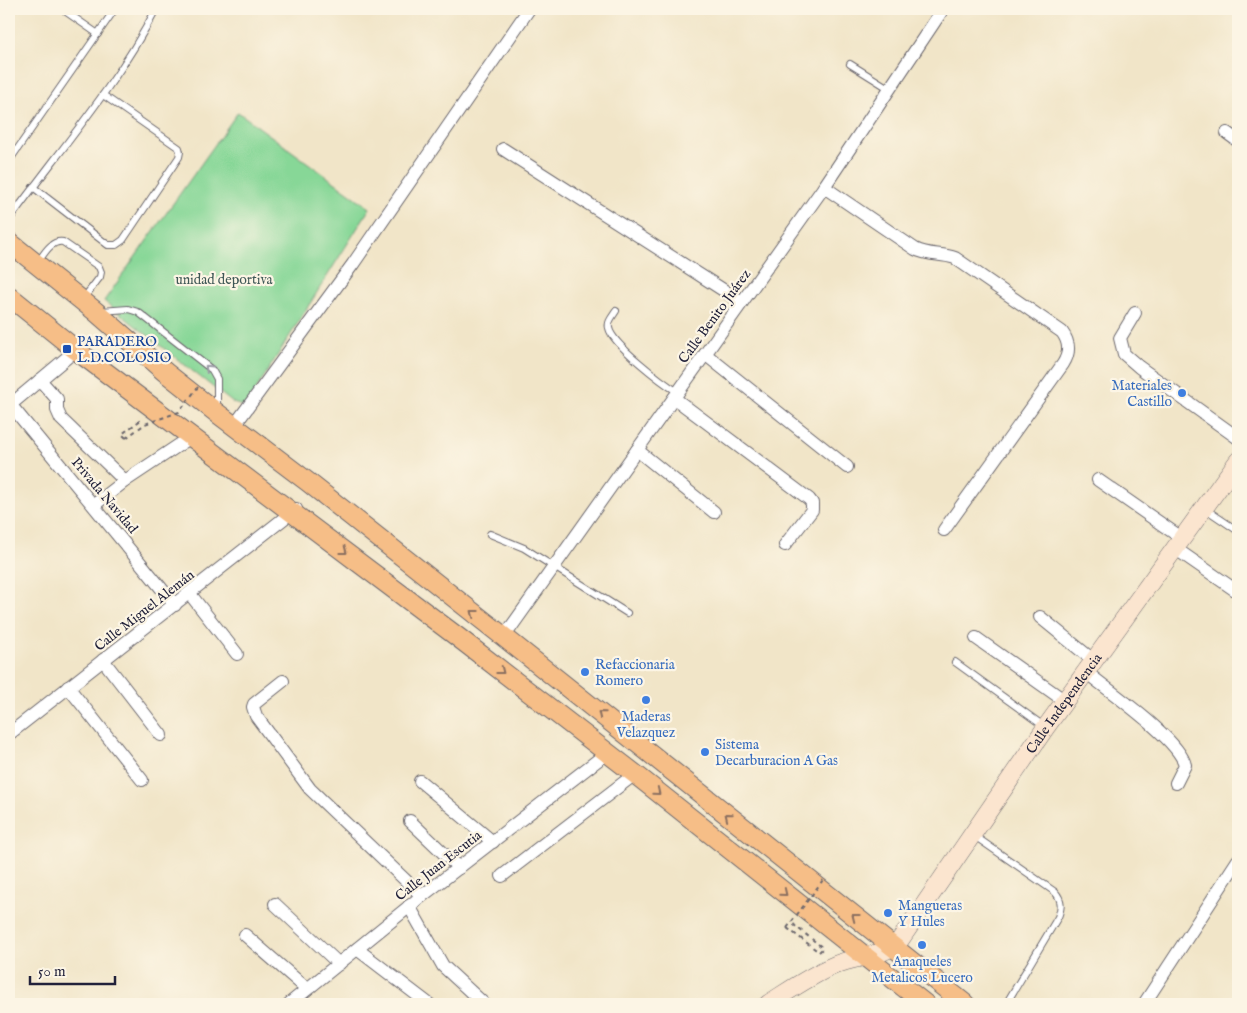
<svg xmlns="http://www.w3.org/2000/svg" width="1247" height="1013" font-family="'IM FELL English',serif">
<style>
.green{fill:#87d797;stroke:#547c69}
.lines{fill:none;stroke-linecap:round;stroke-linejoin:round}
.lane-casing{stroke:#6a666c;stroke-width:8}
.street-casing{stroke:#6a666c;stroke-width:14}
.secondary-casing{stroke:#6a666c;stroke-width:19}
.primary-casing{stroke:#6a666c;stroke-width:21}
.path{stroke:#6a666c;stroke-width:2;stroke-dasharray:4 4;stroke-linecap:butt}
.lane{stroke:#fff;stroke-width:6}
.street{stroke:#fff;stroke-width:12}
.secondary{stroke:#fbe5cf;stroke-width:18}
.primary{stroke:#f6be87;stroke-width:19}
.path-bridge{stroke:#6a666c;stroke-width:2;stroke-dasharray:4 4;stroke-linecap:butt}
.oneway{stroke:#9c9ca7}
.oneway2{stroke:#8c7061}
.transit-dot{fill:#1a4fb4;stroke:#fcf5e5;stroke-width:2}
.shop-dot{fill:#3f7fe0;stroke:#fcf5e5;stroke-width:2}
.labels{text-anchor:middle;stroke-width:4.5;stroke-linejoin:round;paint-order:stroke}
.park-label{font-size:14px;fill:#405857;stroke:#fcf5e5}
.street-label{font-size:14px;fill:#22223b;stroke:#fcf5e5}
.transit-label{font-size:14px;fill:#164399;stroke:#fcf5e5;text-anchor:start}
.shop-label{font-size:14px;fill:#366cbe;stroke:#fcf5e5;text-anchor:start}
</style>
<rect width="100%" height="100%" fill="#fcf5e5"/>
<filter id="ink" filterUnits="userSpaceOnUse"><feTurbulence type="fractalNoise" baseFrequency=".02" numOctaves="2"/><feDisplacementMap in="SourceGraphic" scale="10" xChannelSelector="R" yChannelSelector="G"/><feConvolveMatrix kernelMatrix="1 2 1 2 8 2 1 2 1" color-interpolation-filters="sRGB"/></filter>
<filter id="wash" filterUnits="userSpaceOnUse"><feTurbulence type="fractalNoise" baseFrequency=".0096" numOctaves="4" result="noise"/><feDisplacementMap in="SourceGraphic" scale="20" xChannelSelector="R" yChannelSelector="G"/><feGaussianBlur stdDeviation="1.12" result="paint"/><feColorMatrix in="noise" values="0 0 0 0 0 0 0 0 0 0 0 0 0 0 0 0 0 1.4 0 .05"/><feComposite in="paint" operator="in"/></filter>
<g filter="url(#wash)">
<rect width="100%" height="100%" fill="#f1e5c8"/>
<path class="green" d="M238 112 370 208 245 407 233 403 104 301Z"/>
</g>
<g filter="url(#ink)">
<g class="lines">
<g class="lane-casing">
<g id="lane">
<path d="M62 9 98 34"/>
<path d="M850 64 890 89"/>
<path d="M9 161 115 9"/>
<path d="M33 187 108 245H116L123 240 179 157 180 152 179 148 103 95"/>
<path d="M9 220C59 151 117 85 156 9"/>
<path d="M38 262C44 254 51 240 63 242L99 267 101 272 100 277 83 299"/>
<path d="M101 311 128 309 138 312 212 370 217 379V409"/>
<path d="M616 311C613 316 607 322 609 328 612 344 663 383 678 392"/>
<path d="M1204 508 1238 531"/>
<path d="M490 534 524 548 627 613"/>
<path d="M955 662 1045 727"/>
<path d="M973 835 1055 892C1062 900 1062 907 1058 917L1006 1004"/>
</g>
</g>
<g class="street-casing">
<g id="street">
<path d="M1227 133 1238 141"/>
<path d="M503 149 742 302"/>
<path d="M824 187 915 249C928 256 942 253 955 258L1062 332C1070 343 1070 353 1063 364L944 530"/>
<path d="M1135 313 1120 338 1124 354 1139 367 1238 438"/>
<path d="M705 354 847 467"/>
<path d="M40 380 57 399V410L61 419 125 481"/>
<path d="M674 398 809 499 812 503V510L785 545"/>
<path d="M9 403 175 605"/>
<path d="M9 406 76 350"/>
<path d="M234 426 353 264 529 9"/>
<path d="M637 450 714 512"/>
<path d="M1098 480 1183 539"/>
<path d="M94 505 125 481 191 437"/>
<path d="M1176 549 1238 592"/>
<path d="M190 594 237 654"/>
<path d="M1040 617 1094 661"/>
<path d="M504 637 824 187 943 9"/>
<path d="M976 638 1065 701"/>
<path d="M103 660 161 735"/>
<path d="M1086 672C1109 691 1179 739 1185 765L1176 783"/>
<path d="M283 681 254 704 253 707 256 716 310 789 422 896"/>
<path d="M68 687 142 780"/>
<path d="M9 734 296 509"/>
<path d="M420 781 493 842"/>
<path d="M410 821 459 868"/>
<path d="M502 876 635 774"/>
<path d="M275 904 339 964"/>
<path d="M409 906 443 966 484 1004"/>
<path d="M245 935 307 989"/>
<path d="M357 949 429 1004"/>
<path d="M289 1004 422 896 607 753"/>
<path d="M1144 1004 1238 860"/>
</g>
</g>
<g class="secondary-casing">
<g id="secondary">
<path id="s1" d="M768 1004C790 990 811 975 835 965 857 955 884 958 900 940L1046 727 1238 461"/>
</g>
</g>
<g class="primary-casing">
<g id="primary">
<path d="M9 242 95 311 165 372 217 413 308 482 504 637 965 1004"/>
<path d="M9 296 76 350 459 638 635 774 925 1004"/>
</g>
</g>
<g class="path">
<path d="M126 438 122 434 142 419"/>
<path d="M787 928 819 952 823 948 794 925 797 921"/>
</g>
<use href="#lane" class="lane"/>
<use href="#street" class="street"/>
<use href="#secondary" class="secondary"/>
<use href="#primary" class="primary"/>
<g class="path-bridge">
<path d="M126 438 145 424 179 412 198 387"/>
<path d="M787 928 823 880"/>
</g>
</g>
<defs><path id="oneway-chevron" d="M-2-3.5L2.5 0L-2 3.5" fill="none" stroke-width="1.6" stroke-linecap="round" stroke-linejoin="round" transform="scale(1.25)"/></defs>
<use class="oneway" href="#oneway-chevron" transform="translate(208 368) rotate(-137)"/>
<g class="oneway2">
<use href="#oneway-chevron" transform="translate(344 551) rotate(37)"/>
<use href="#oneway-chevron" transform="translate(474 613) rotate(-142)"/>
<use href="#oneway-chevron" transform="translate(501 671) rotate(38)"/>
<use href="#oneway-chevron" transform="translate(601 714) rotate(-141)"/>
<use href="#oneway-chevron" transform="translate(657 792) rotate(39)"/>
<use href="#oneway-chevron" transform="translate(728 816) rotate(-141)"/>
<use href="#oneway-chevron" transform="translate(784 893) rotate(39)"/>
<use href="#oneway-chevron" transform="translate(855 917) rotate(-142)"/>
</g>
</g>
<rect class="transit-dot" x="62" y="344" width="10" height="10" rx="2.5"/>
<g class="shop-dot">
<circle cx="1182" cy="393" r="5"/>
<circle cx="585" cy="672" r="5"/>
<circle cx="646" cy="700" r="5"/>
<circle cx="705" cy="752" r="5"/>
<circle cx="888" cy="913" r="5"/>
<circle cx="922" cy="945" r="5"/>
</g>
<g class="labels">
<g class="park-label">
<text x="224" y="284">unidad deportiva</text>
</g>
<g class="street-label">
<text transform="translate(714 316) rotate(-54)" y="5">Calle Benito Juárez</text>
<text transform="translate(105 495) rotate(50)" y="5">Privada Navidad</text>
<text transform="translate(144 610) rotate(-38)" y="5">Calle Miguel Alemán</text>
<text dy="5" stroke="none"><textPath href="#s1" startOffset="436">Calle Independencia</textPath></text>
<text transform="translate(438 865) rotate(-38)" y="5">Calle Juan Escutia</text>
</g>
<g class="transit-label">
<text x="77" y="346">PARADERO<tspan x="77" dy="16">L.D.COLOSIO</tspan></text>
</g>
<g class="shop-label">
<text x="1172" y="390" text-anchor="end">Materiales<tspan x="1172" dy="16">Castillo</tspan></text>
<text x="595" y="669">Refaccionaria<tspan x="595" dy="16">Romero</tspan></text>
<text x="646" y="721" text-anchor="middle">Maderas<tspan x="646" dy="16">Velazquez</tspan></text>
<text x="715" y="749">Sistema<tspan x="715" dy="16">Decarburacion A Gas</tspan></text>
<text x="898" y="910">Mangueras<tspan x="898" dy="16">Y Hules</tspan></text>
<text x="922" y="966" text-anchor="middle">Anaqueles<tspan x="922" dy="16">Metalicos Lucero</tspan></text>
</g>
</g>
<rect width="1247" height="1013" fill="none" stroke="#fcf5e5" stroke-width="30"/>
<path d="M30 976v8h85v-8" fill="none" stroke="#22223b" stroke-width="2.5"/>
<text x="38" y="976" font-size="15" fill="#22223b" stroke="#fcf5e5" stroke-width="4" paint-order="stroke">50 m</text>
</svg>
